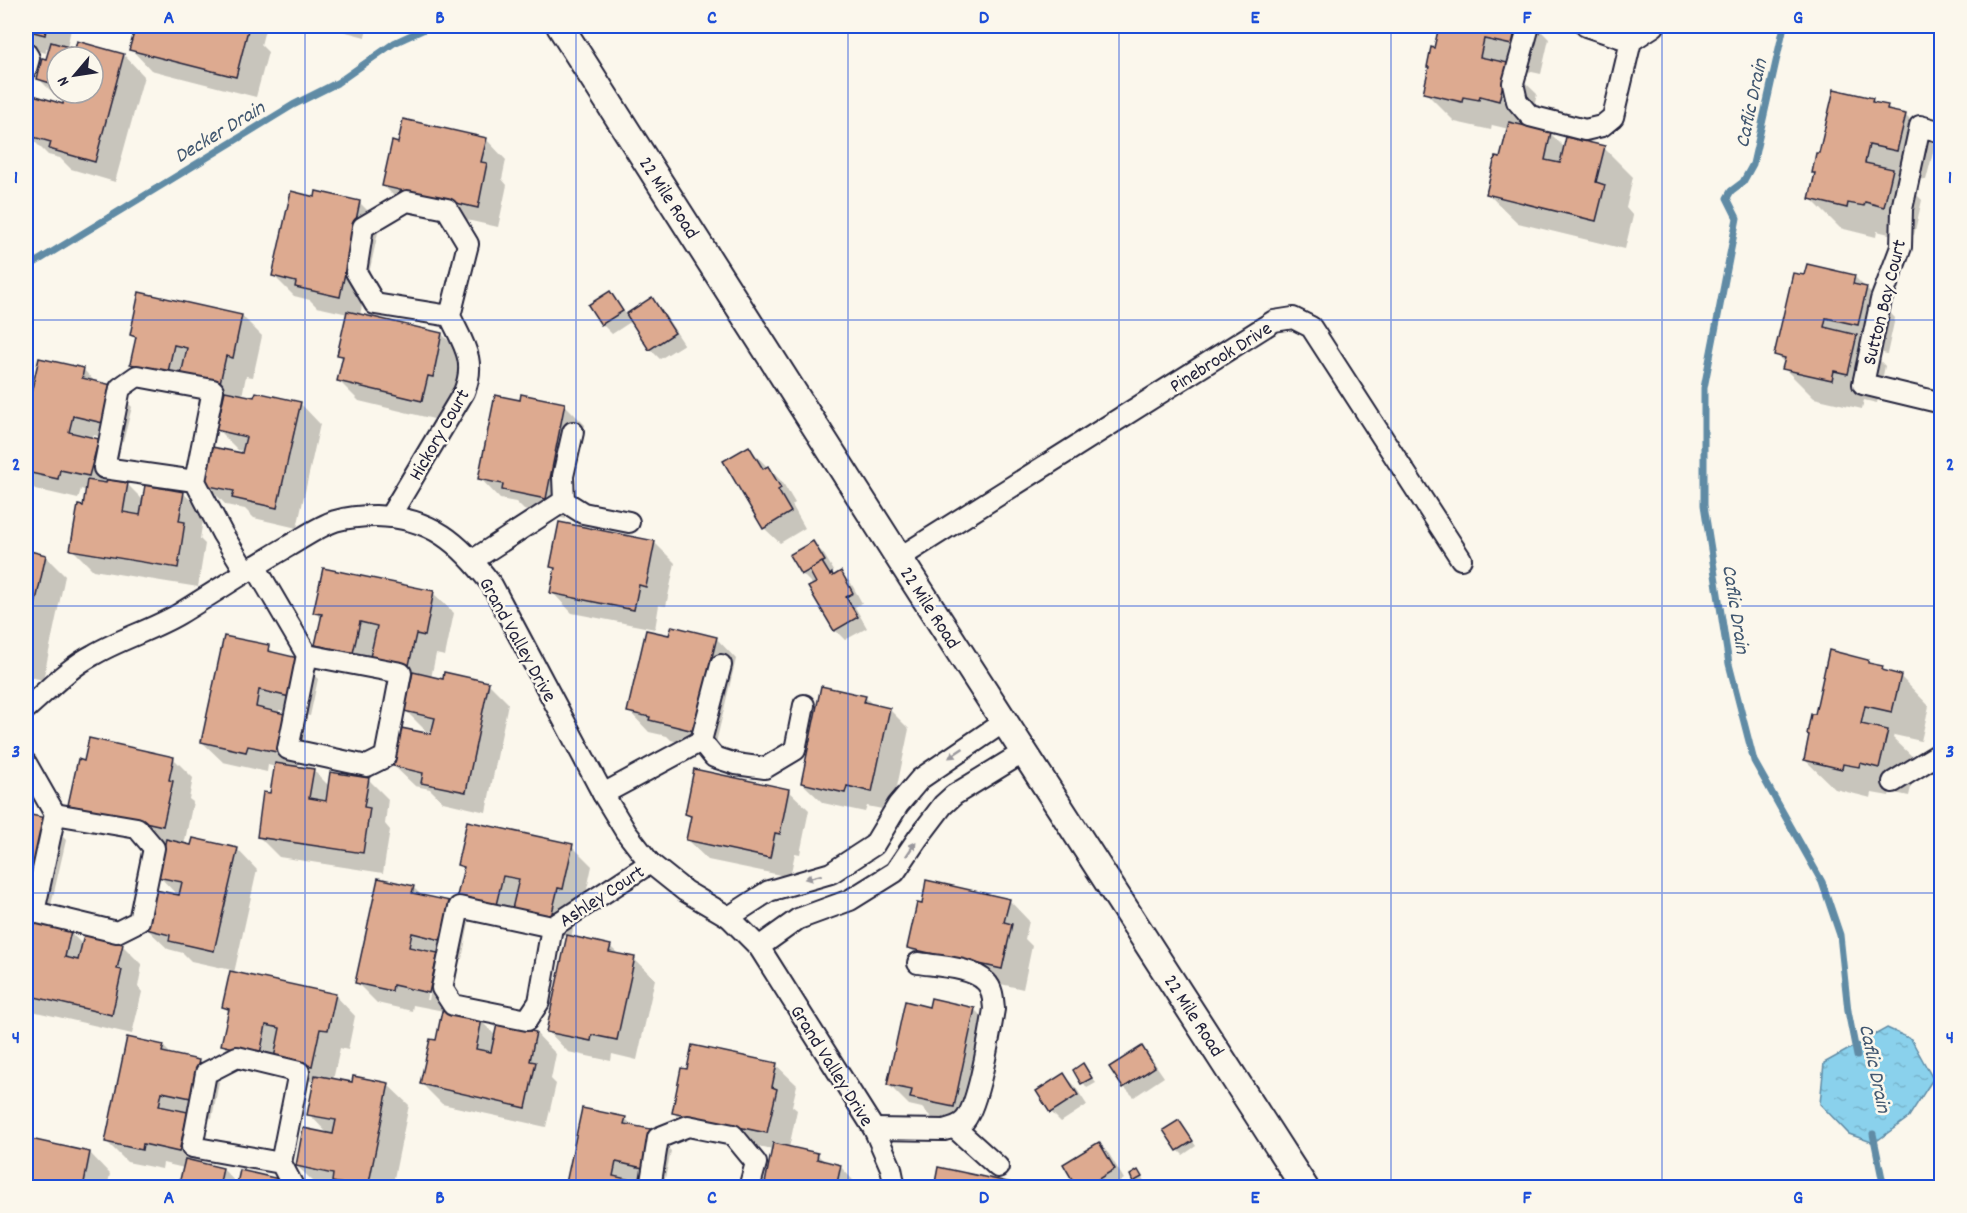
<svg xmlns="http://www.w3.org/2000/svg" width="1967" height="1213" font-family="Dekko,sans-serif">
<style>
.water{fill:url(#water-ripples);stroke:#608ba5;stroke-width:1.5}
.shadow{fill:#0003;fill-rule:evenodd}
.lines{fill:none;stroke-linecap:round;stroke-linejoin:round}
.stream{stroke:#608ba5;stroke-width:7}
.building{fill:#ddaa90;stroke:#22223b;stroke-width:1.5}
.minor-casing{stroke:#22223b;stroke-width:24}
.tertiary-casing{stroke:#22223b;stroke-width:30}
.minor{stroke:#fbf7ec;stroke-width:20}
.tertiary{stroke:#fbf7ec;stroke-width:26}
.oneway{fill:#99979c}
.grid{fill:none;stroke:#1d4ed8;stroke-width:1.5;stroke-opacity:0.55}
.labels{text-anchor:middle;stroke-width:5;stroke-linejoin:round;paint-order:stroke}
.street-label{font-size:20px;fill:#22223b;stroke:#fbf7ec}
.water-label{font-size:21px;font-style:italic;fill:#415770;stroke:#fbf7ec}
.neatline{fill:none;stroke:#1d4ed8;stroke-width:2}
.grid-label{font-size:20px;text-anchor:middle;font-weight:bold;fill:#1d4ed8}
</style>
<defs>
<pattern id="water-ripples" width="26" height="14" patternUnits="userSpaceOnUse" patternTransform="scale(1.5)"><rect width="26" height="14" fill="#8ad1ec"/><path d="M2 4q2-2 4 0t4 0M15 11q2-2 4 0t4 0" fill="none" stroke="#77b3cb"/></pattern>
</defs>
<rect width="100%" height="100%" fill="#fbf7ec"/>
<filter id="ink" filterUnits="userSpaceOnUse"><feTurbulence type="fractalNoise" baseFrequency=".0167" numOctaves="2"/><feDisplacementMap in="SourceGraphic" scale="12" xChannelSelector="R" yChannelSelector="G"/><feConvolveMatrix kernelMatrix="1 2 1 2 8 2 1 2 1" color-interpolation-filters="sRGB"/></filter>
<g filter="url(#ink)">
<path class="water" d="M1887 1028 1911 1039 1933 1079 1908 1118 1874 1143 1849 1134 1820 1104 1824 1063Z"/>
<g class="shadow">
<path d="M26 26H80L79 31 71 29 67 48 124 55 144 76 115 182 71 169 60 158 48 155 28 135 64 105 65 101 59 99 39 79 50 50 46 49V53L27 48ZM57 57H93V93H57Z"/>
<path d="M137 26H266L261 45 268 52 256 97 151 70 131 49Z"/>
<path d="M324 26H368L365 37Z"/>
<path d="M1441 26H1536L1549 39 1541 74 1514 68 1513 71 1537 94 1529 128 1551 134 1565 148H1604L1633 177 1626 208 1633 216 1625 249 1518 223 1488 194 1501 160 1509 129 1492 125 1491 130 1455 122 1425 92 1431 69 1428 66 1436 49Z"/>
<path d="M1835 91 1873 100 1877 104 1887 107 1893 112 1905 115 1935 145 1926 180 1899 174 1898 177 1922 200 1914 235 1894 231 1893 235 1877 231 1876 237 1840 228 1810 198 1816 175 1813 172 1821 155Z"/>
<path d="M486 139 506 160 502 179 507 185 498 227 404 206 384 186 399 145Z"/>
<path d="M317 193 360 203 380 223 360 315 442 334 462 355 453 397 448 396 442 421 359 401 339 381 344 360 339 355 348 314 317 307 310 300 294 296 274 276Z"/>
<path d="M1854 276 1895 318 1887 354 1870 350 1885 366 1877 403 1864 400 1862 409 1814 398 1784 368 1785 364 1776 354 1805 277Z"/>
<path d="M609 293 627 315 651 299 661 309 684 344 660 359 650 349 632 321 612 334 602 324Z"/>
<path d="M242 316 262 336 253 377 246 376 242 396 300 403 320 424 297 528 254 518 245 509 226 505 206 484 243 455 244 451 238 450 218 430 225 399 152 384 132 363 137 340 131 335Z"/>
<path d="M40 359 83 369 96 383 111 386 132 407 123 442 93 435 92 439 99 440 119 461 113 482 127 484 144 501 183 493 204 513 200 539 205 544 198 587 93 570 72 549 84 508 87 491 81 489 78 499 35 489 26 479V422Z"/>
<path d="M521 402 564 404 585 425 566 519 524 510 516 502 500 499 480 478Z"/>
<path d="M749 448 783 483 795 503 792 505 805 528 780 543 764 528Z"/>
<path d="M560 524 655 543 675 563 666 606 659 605 655 629 572 613 552 592 556 571 551 567Z"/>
<path d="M813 543 823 553 834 571 831 573 834 577 841 573 851 583 862 603 855 607 867 628 845 640 835 630 810 588 814 586 802 574Z"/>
<path d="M26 552 45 556 65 576 43 680 26 676Z"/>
<path d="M433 593 454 613 445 656 436 654 431 678 488 683 508 703 486 812 443 802 430 789 415 786 394 766 433 736V733L426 731 406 711 412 681 337 665 317 645 322 619 315 612Z"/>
<path d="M670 637 716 638 736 659 714 751 671 740 667 736 649 732 629 711Z"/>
<path d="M268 647 276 654 297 659 318 679 310 716 279 710V714L284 715 305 735 298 768 313 770 330 787 368 779 388 799 385 824 390 830 383 873 279 857 258 836 272 794 276 767 268 765 267 772 223 762 202 742Z"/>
<path d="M1867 661 1872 665 1882 668 1888 673 1900 676 1929 706 1921 741 1894 735 1893 738 1917 761 1909 796 1890 792 1889 796 1872 793 1871 798 1835 789 1805 760 1816 716Z"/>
<path d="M865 697 874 706 889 709 909 729 892 811 867 806 865 812 823 803 802 783Z"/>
<path d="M173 758 193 778 189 799 193 802 184 845 237 849 257 870 234 973 335 995 355 1016 348 1050 340 1048 333 1080 353 1084 388 1085 409 1105 392 1188 318 1186 297 1166 329 1135 309 1114 315 1082 243 1065 222 1044 229 1012 224 1007 232 970 191 961 183 953 168 949 147 929 179 897 159 876 167 842 90 825 70 804Z"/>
<path d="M788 790 809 810 800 854 795 853 790 877 708 860 687 840 692 819 686 814Z"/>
<path d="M26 815 46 820 66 840 46 927 70 932 83 945H122L142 965 138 987 142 992 132 1034 32 1011 26 1005V949L28 950 32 931 26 929Z"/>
<path d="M572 846 592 866 583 908 578 907 571 938 610 946 619 955 634 959 655 979 637 1060 612 1054 611 1061 568 1052 548 1031 568 936 479 916 459 896 464 870 459 865Z"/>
<path d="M413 887 423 897 449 903 469 923 462 959 436 954 457 975 449 1014 481 1021 496 1036 536 1033 556 1054 551 1079 556 1084 546 1127 442 1104 422 1084 437 1042 444 1011 413 1005 412 1011 377 1003 357 983ZM433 967H436L429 1000H426Z"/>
<path d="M1009 900 1029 921 1025 939 1032 946 1023 989 929 968 909 947Z"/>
<path d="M930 1008 974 1009 995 1030 974 1127 932 1118 922 1108 909 1105 889 1085Z"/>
<path d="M163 1046 173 1056 199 1062 219 1082 212 1118 187 1113 207 1133 201 1164 223 1169 238 1185 278 1180 286 1188H180L184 1168 163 1163 162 1169 127 1162 107 1142Z"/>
<path d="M1141 1048 1151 1058 1164 1077 1134 1097 1124 1087Z"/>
<path d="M776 1065 797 1085 792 1106 797 1110 789 1148 817 1154 826 1163 840 1166 860 1188H838L839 1180 837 1177 773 1150 694 1133 673 1112Z"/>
<path d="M1083 1065 1096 1083 1087 1088 1075 1070Z"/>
<path d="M1064 1075 1074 1085 1087 1105 1061 1122 1051 1112Z"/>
<path d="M625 1118 634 1127 650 1131 671 1151 663 1188 638 1182 643 1188H566Z"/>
<path d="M1179 1121 1196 1146 1183 1155 1178 1150Z"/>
<path d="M26 1139 90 1153 110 1174 107 1188H26Z"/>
<path d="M1099 1144 1109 1154 1124 1179 1111 1188H1078Z"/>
<path d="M1138 1172 1145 1182 1139 1185 1134 1181Z"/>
</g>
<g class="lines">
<g class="stream">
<path d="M1784 26 1753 164 1743 182 1731 191 1727 198 1737 218 1704 388V505L1729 664 1754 761 1822 882 1840 935 1848 1011 1857 1056"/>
<path d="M26 268 293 105 337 83 394 43 431 26"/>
<path d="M1873 1134 1884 1188"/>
</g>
</g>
<g class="building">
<path d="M26 26H47L45 35 26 30V33Z"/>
<path d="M136 26H241L240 28 248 30 236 77 129 50Z"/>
<path d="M1439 26H1516L1512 45 1484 39 1480 57 1508 63 1499 101 1480 96 1479 100 1463 97 1462 102 1423 93 1429 67H1427L1431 47 1434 48Z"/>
<path d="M77 41 124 54 95 162 49 149 51 142 26 135 31 117 28 116 33 95 63 104 65 93H93V57H57V85L37 79 42 58 46 59 51 42 75 49Z"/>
<path d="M1834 89 1873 98 1872 102 1888 105 1887 110 1906 114 1897 151 1869 145 1865 163 1893 169 1884 207 1865 202 1864 206 1848 203 1847 208 1809 199 1815 173H1812L1816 153H1819Z"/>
<path d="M403 119 487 138 481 162 487 163 478 208 382 186 392 141 398 143Z"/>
<path d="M1509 122 1551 132 1545 160 1560 163 1566 137 1605 146 1596 182 1605 185 1596 221 1486 194 1495 157 1500 158Z"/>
<path d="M291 191 315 197 316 191 360 201 340 297 295 287 296 282 272 276Z"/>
<path d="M1807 264 1855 275 1853 284 1867 287 1858 325 1826 318 1824 327 1857 335 1848 374 1834 371 1832 380 1782 369 1785 358 1774 355 1793 273 1804 275Z"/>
<path d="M610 291 623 311 601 325 588 305Z"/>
<path d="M139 292 242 315 233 358 226 356 220 383 181 375 187 348 174 345 168 372 130 364 136 337 130 335Z"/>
<path d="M652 297 675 333 649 350 626 314Z"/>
<path d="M347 311 442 333 433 377 428 376 422 401 337 381 343 356 337 355Z"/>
<path d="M39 358 84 368 82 378 112 385 103 423 73 416 69 432 99 439 89 476 60 470 58 479 26 472V415Z"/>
<path d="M225 391 254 397 256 392 301 402 277 508 232 498 234 491 204 485 212 447 242 453 246 437 216 430Z"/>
<path d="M521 394 565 403 546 499 502 490 503 484 478 479 495 395 520 400Z"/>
<path d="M749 446 763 469 768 466 781 488 778 490 791 512 763 529 723 461Z"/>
<path d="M107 479 128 483 123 512 140 515 145 485 184 492 179 521 185 522 178 568 70 550 78 505 83 506 87 480 106 483Z"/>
<path d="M559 522 655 541 646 587 639 585 634 610 550 593 555 568 550 567Z"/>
<path d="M813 541 825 561 801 575 789 555Z"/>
<path d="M26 550 46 555 26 647Z"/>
<path d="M822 562 830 575 832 573 833 576 841 571 853 593 846 597 858 617 834 631 808 587 816 583 809 570Z"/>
<path d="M323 568 434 591 425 636 416 634 409 665 370 657 377 626 360 622 353 653 315 645 322 614 313 613Z"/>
<path d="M672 626 717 637 694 731 649 720 650 717 627 712 646 630 669 635Z"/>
<path d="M224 636 269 645 268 651 298 658 290 697 259 690 256 707 285 714 277 752 248 746 246 752 201 742Z"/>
<path d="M1829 650 1868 660V663L1883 666 1882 670 1901 675 1892 712 1865 706 1861 724 1888 730 1879 768 1860 763 1859 767 1843 764 1842 769 1804 760 1809 735 1807 734 1811 714H1815Z"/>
<path d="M413 672 443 679 444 672 489 682 466 792 421 783 423 773 393 766 401 728 431 734 435 718 404 711Z"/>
<path d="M821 686 866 696 864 702 890 708 872 792 847 786 845 793 801 783Z"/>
<path d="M89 738 174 757 169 780 173 781 163 826 68 805 78 759 84 761Z"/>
<path d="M275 763 314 769 309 798 326 801 330 772 369 778 364 807 370 808 363 853 257 837 263 792 270 793Z"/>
<path d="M694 769 789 789 780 834 775 833 770 858 686 840 691 816 685 814Z"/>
<path d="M26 814 46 818 26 908Z"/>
<path d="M467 821 573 844 563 889 558 888 551 917 512 909 519 879 503 876 496 905 457 896 464 867 457 865Z"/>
<path d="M193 838 238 848 214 951 169 941 170 935 146 929 155 890 179 895 182 882 157 877 166 839 191 845Z"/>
<path d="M378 878 414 886 412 893 450 901 441 940 412 933 409 947 438 953 429 993 393 985 392 991 355 983Z"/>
<path d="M926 880 1010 899 1004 922 1012 924 1002 969 907 948 917 903 922 904Z"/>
<path d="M33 922 71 931 65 957 78 960 84 935 123 944 117 969 122 970 112 1015 26 995V948Z"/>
<path d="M567 935 611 945 609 952 635 957 617 1040 592 1035 591 1041 546 1032Z"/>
<path d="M230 971 336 994 328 1030 320 1029 312 1066 274 1058 280 1028 266 1025 260 1054 221 1045 229 1009 222 1007Z"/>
<path d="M931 998 975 1008 954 1107 910 1098 912 1090 887 1085 905 1001 929 1007Z"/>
<path d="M442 1011 482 1019 476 1049 491 1052 497 1024 536 1032 530 1061 536 1062 526 1108 420 1084 430 1039 436 1040Z"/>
<path d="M127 1037 164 1045 162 1052 199 1060 191 1098 162 1092 159 1106 188 1112 179 1152 143 1144 142 1150 105 1142Z"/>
<path d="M692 1045 777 1063 772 1087 777 1089 767 1133 672 1113 681 1068 687 1069Z"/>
<path d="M1142 1046 1155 1067 1123 1088 1109 1067Z"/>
<path d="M1083 1063 1092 1078 1081 1084 1073 1070Z"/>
<path d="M1064 1073 1078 1095 1050 1113 1036 1091Z"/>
<path d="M315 1075 352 1082 353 1076 389 1083 368 1188 332 1182 333 1174 296 1166 303 1128 333 1134 336 1120 307 1115Z"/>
<path d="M582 1108 626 1117 624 1124 651 1129 643 1168 616 1162 613 1176 640 1182 639 1188H565Z"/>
<path d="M1179 1120 1193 1141 1177 1151 1163 1130Z"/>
<path d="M26 1138 90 1152 83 1188H32L26 1185Z"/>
<path d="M1099 1142 1115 1169 1084 1188H1077L1063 1164Z"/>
<path d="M773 1143 818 1153 817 1159 841 1165 836 1188H764Z"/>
<path d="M185 1159 223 1168 219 1188H178Z"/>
<path d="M938 1167 1036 1188H934Z"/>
<path d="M240 1170 279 1179 277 1188H236Z"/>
<path d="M1138 1170 1142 1177 1133 1182 1130 1175Z"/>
</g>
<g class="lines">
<g class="minor-casing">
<g id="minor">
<path d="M1529 26 1513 83 1517 101 1530 116 1585 130 1602 126 1613 117 1631 41 1654 26"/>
<path d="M1586 26 1631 41"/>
<path d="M26 53 29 58 26 69"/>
<path d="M1942 132 1920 126 1902 209 1901 247 1881 300 1863 384 1942 403"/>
<path d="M195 481 213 390 137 376 120 388 104 468 195 481 222 533 246 572"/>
<path d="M564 501 563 476 573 432"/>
<path d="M390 516 464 392C477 360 463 344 450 316L375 304 356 272 363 227 407 201 447 209 468 244 450 316"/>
<path d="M899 558 1274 321 1293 318 1311 327 1461 559"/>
<path d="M473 560 564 501 583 513 629 522"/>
<path d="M255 566 307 655 288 749 367 766 385 757 401 673 307 655"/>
<path d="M26 709C47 691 68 668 93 655 120 639 152 630 179 614 215 592 251 568 287 547 303 538 319 526 335 521 349 517 362 516 376 516 431 517 460 543 492 585L603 794 626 832 650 863 685 891 729 917 759 947 874 1129 891 1168 895 1188"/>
<path d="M701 741 714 757 736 764 765 768 795 750 804 705"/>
<path d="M26 763 55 814"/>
<path d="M1893 782 1942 752"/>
<path d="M603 794 701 741 721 665"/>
<path d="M55 814 137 828 154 848 139 921 117 932 34 912Z"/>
<path d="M729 917 769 891 831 873 874 845 898 805 920 779 1005 721"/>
<path d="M552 927 539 1002 527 1020 453 1005 442 988 459 907 552 927 650 863"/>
<path d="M759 947 798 919 850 900 895 872 918 838 943 805 954 795 1024 752"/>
<path d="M955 1128 998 1167"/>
<path d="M874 1129 944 1130C952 1128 960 1126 965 1120 979 1103 990 1033 994 1009 993 999 993 989 986 982 973 967 937 966 918 963"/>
<path d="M281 1163 192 1147 206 1073 237 1057 299 1072 281 1163 294 1188"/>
<path d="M650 1188 658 1138 688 1126 733 1135 756 1163 749 1188"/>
</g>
</g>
<g class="tertiary-casing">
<path id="tertiary" d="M560 26 899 558 1305 1188"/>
</g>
<use href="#minor" class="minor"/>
<use href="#tertiary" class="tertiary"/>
</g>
<defs><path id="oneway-solid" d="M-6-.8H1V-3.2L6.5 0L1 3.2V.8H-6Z" transform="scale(1.5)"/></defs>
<g class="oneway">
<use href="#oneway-solid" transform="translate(956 753) rotate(146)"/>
<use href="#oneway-solid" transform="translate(911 849) rotate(-56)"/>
<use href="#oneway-solid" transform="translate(813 877) rotate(166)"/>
</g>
</g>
<path class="grid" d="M305 26V1188M576 26V1188M848 26V1188M1119 26V1188M1391 26V1188M1662 26V1188M26 320H1942M26 606H1942M26 893H1942"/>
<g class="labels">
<g class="street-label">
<text transform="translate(670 197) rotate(57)" y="7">22 Mile Road</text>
<text transform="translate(1883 302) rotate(-76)" y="7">Sutton Bay Court</text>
<text transform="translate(1220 356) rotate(-32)" y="7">Pinebrook Drive</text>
<text transform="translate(438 434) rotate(-60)" y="7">Hickory Court</text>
<text transform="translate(931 607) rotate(57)" y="7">22 Mile Road</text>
<text transform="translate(519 639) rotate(61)" y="7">Grand Valley Drive</text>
<text transform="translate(601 895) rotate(-33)" y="7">Ashley Court</text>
<text transform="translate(1195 1015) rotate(57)" y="7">22 Mile Road</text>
<text transform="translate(833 1065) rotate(58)" y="7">Grand Valley Drive</text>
</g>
<g class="water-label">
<text transform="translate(1750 103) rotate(-78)" y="7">Caflic Drain</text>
<text transform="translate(219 131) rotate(-31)" y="7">Decker Drain</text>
<text transform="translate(1737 609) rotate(81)" y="7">Caflic Drain</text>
<text transform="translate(1876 1068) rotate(78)" y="7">Caflic Drain</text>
</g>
</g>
<rect width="1967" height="1213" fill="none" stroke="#fbf7ec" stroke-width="66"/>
<g transform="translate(75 75) rotate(241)"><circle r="28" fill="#fbf7ec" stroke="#a4a2a5" stroke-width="1.5"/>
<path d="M0-4.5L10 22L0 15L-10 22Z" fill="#22223b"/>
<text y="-9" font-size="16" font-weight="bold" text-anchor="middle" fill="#22223b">N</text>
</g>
<rect x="33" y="33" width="1901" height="1147" class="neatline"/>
<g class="grid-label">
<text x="169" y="23">A</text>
<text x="440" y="23">B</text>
<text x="712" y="23">C</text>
<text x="984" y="23">D</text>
<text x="1255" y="23">E</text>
<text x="1527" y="23">F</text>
<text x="1798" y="23">G</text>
<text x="16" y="183">1</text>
<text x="1950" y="183">1</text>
<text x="16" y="470">2</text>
<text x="1950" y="470">2</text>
<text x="16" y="757">3</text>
<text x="1950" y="757">3</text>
<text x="16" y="1043">4</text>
<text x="1950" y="1043">4</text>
<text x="169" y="1203">A</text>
<text x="440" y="1203">B</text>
<text x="712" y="1203">C</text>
<text x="984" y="1203">D</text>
<text x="1255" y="1203">E</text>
<text x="1527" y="1203">F</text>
<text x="1798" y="1203">G</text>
</g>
</svg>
